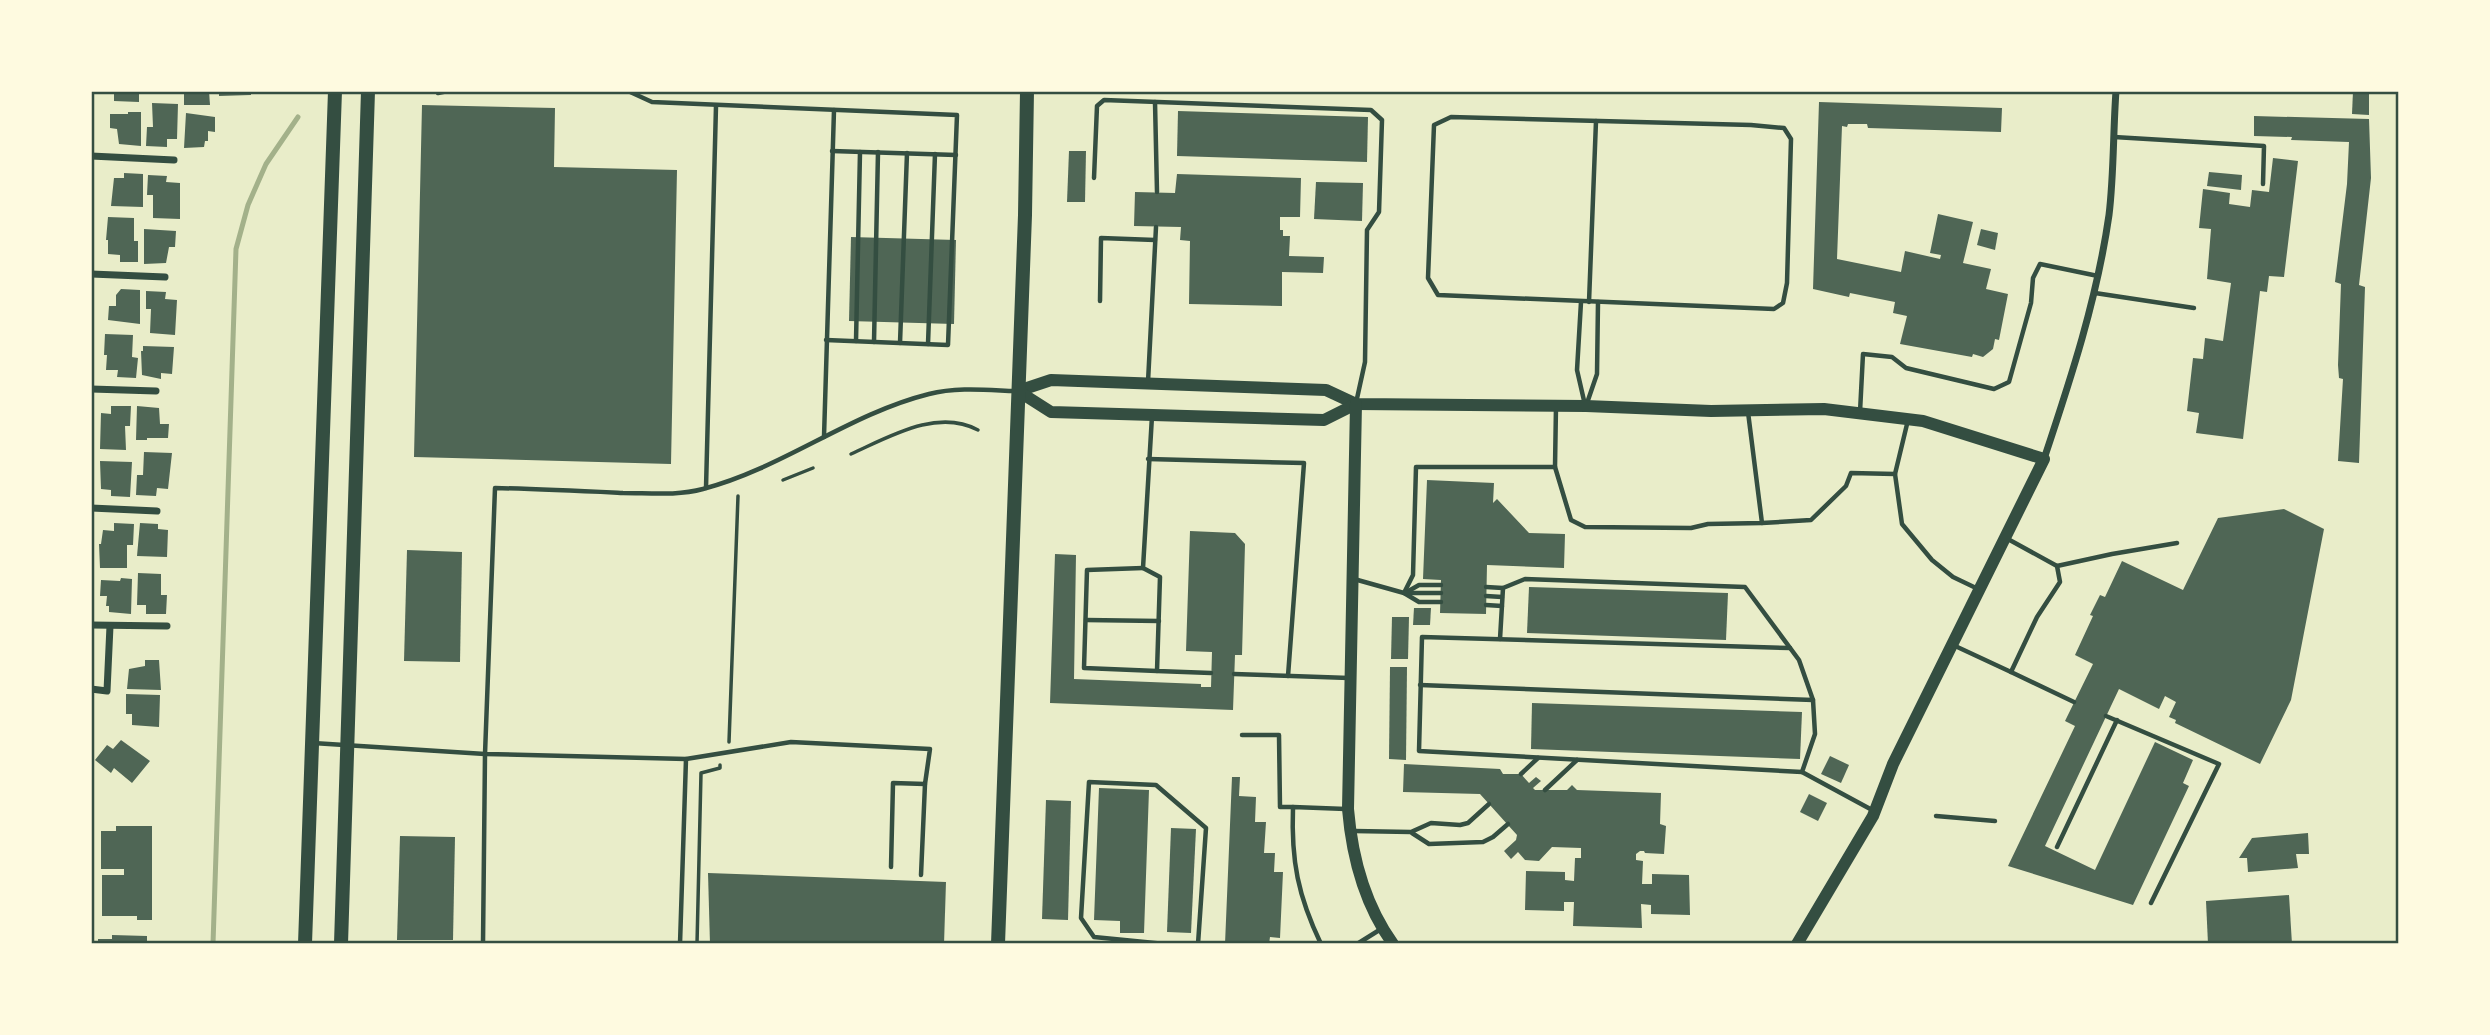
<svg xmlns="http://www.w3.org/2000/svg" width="2490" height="1035" font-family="Raleway,sans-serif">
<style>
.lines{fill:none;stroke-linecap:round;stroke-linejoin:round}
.stream{stroke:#a3b18a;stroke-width:5}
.building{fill:#4f6655}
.path{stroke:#344e41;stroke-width:3.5}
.service{stroke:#344e41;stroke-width:4.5}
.minor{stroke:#344e41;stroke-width:7}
.tertiary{stroke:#344e41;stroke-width:12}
.secondary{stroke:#344e41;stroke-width:14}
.neatline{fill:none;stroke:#344e41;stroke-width:2.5}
</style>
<rect width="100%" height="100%" fill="#e9edc9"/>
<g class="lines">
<path class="stream" d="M213 944 236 249 248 205 266 164 298 117"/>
</g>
<g class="building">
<path d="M114 91H139V102L114 101Z"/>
<path d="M184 91H209L210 105H184Z"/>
<path d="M219 91H251V95L219 96Z"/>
<path d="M2353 91H2369V115L2352 114Z"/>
<path d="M1819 102 2002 108 2001 132 1868 128 1867 124H1848L1847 127 1842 126 1837 259 1901 272 1905 251 1940 259 1941 255 1930 253 1938 214 1973 222 1963 263 1991 269 1986 289 2008 294 1999 340 1995 339 1993 349 1983 357 1973 354 1972 357 1900 344 1907 316 1893 313 1895 302 1850 293 1849 297 1813 289Z"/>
<path d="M152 103 178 104 177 139H167V147L146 146 147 127H153Z"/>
<path d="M422 105 555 108 554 167 677 170 671 464 414 457Z"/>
<path d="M1178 111 1368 117 1367 162 1177 156Z"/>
<path d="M128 112H141V146L119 144 117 129 110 128V114H128Z"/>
<path d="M186 113 215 117V132L208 131V141H205L204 147 184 148Z"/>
<path d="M2254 116 2369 119 2371 178 2359 285 2365 287 2359 463 2338 461 2343 379 2339 378 2338 365 2341 284 2335 282 2347 184 2349 142 2291 140 2292 137 2254 136Z"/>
<path d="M1069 151H1086L1085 202H1067Z"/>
<path d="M2273 158 2298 161 2284 277 2269 276 2267 292 2260 291 2243 439 2196 433 2199 413 2187 411 2193 358 2203 359 2205 338 2223 341 2231 283 2207 279 2211 229 2199 228 2203 189 2230 193 2229 204 2250 207 2252 190 2269 192Z"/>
<path d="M2209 172 2242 175 2241 190 2207 186Z"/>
<path d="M124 173 143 174V207L111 206 114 178H124Z"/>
<path d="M1177 174 1301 178 1300 217H1280V230H1283V236H1290L1289 256 1324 257 1323 273 1282 272V306L1189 304 1190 241 1180 240 1181 227 1134 226 1135 192 1175 193Z"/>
<path d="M148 175 167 176 166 182 180 183V219L153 218V195H147Z"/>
<path d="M1316 182 1363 183 1362 221 1314 219Z"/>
<path d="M108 217 134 218V241H138V262H120V255L108 254V240H106Z"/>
<path d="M144 229 176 231 175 247H169L166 263 144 264Z"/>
<path d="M1981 229 1998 233 1995 250 1977 245Z"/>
<path d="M851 237 956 240 954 324 849 321Z"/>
<path d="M121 289 140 290V324L108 320 109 306H116V295Z"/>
<path d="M146 291 166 292 165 299 177 300 175 335 150 333 151 309H146Z"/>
<path d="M105 334 133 335 132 357 138 358 136 378 117 377 118 370H106L107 355H104Z"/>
<path d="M143 346 174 347 172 374 161 373V379L142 375 141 351H143Z"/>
<path d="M111 406H131L130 426H125L126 450 100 449 101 413 111 414Z"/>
<path d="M137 406 159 408 160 424H169L168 438H147V440H136Z"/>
<path d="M144 452 172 453 168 489 157 488 156 496 136 495 137 475H143Z"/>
<path d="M100 461 132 462 130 497 111 496V490L101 489Z"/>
<path d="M1427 480 1494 483 1493 503 1497 499 1529 533 1565 534 1564 568 1487 565 1486 614 1440 613 1441 580 1423 579Z"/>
<path d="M2284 509 2324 529 2291 700 2260 764 2175 723 2176 720 2169 717 2176 702 2165 696 2159 709 2119 689 2045 846 2095 870 2155 742 2193 760 2183 783 2189 786 2133 905 2008 866 2075 726 2065 721 2093 664 2075 655 2093 616 2090 615 2100 595 2105 597 2122 561 2183 590 2218 518Z"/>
<path d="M114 523 134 524 133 545H127V568H100L99 544H101L103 530 114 531Z"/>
<path d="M140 523 158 524V529L168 530 167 557 137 556Z"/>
<path d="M1190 531 1235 533 1245 544 1242 655H1235L1233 710 1050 703 1055 554 1076 555 1074 679 1201 684V687H1211L1212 652 1186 651Z"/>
<path d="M407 550 462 552 460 662 404 661Z"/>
<path d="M138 573 161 574V595H167L166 614H146V605H137Z"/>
<path d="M121 578 132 579 131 614 109 612V606H106L107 596H100L101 580 120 581Z"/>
<path d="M1529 587 1728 593 1726 640 1527 633Z"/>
<path d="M1414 608H1431L1430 625H1413Z"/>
<path d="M1392 617H1409L1408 659H1391Z"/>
<path d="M145 660H159L161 690 127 689 129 669 145 666Z"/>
<path d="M1390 667H1407L1406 760 1389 759Z"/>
<path d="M126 694 160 695 159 727 132 725V714H126Z"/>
<path d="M1532 703 1802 712 1800 759 1531 749Z"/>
<path d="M121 740 150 761 132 783 114 768 111 773 95 760 107 745 113 749Z"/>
<path d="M1830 756 1849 765 1841 783 1821 774Z"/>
<path d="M1404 764 1500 769 1503 774H1521L1529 783 1536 777 1541 781 1533 788 1535 790H1567L1572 785 1577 790 1661 793 1660 824 1666 826 1664 854 1645 853 1644 851H1640L1636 854V860L1643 861 1642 884H1652V874L1689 875 1690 915 1651 914V905L1641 904 1642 928 1573 926 1574 902H1564V911L1525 910 1526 871 1565 872V880L1574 881 1575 858H1581V848L1552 847 1539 861 1525 860 1518 852 1511 859 1504 851 1516 840 1517 835 1480 794 1403 792Z"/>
<path d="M1232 777H1240L1239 796 1256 797 1255 822H1266L1264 853H1275L1274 872H1283L1280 938 1270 937 1269 944H1225Z"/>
<path d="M1099 788 1149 790 1144 933H1120V921L1094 920Z"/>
<path d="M1809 794 1827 803 1818 821 1800 812Z"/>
<path d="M1046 800 1071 801 1068 920 1042 919Z"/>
<path d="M116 826H152V920H137V916H102V875H124V869H101V831H116Z"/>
<path d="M1171 828 1196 829 1191 933 1167 932Z"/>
<path d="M2308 833 2309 854H2296L2298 868 2248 872 2247 858H2239L2252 838Z"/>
<path d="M400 836 455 837 453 940H397Z"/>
<path d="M708 873 946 882 944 944H710Z"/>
<path d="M2289 895 2292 944H2208L2206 901Z"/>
<path d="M112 935 147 936V944H98V939H112Z"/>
</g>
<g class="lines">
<g class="path">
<path d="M851 454C889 437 937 408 978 430"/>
<path d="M783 480 813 468"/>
<path d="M729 742 738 496"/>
<path d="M697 944 701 773 720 768V765"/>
</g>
<g class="service">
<path d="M628 91 652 102 957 115 948 345 826 340"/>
<path d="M438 93 448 91"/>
<path d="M1155 102 1157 192"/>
<path d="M1451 117 1751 125 1784 128 1791 139 1787 283 1783 303 1774 309 1438 295 1428 278 1434 125Z"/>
<path d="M2114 137 2264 146 2263 184"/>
<path d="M832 151 956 155"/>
<path d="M1094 178 1097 106 1104 100 1371 110 1382 120 1379 212 1367 230 1365 362 1356 403"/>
<path d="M2095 293 2194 308"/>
<path d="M1100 301 1101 238 1155 240"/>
<path d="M1581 302 1577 370 1585 405"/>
<path d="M1589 302 1596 121"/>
<path d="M856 341 860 152"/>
<path d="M874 342 878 152"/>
<path d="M900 343 907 153"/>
<path d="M928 344 935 154"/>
<path d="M1148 382 1156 227"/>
<path d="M1586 406 1597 374 1598 302"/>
<path d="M1860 412 1863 354 1892 357 1906 368 1994 389 2009 382 2031 303 2033 278 2040 264 2098 276"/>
<path d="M1152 416 1143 568 1160 577 1157 671 1211 673"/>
<path d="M824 437 834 110"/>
<path d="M1148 459 1304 463 1288 676"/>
<path d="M1555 467 1571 520 1585 527 1691 528 1708 524 1762 523 1748 412"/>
<path d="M1895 474 1908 420"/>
<path d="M706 488 716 106"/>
<path d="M1762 523 1811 520 1846 486 1851 473 1895 474 1902 524 1932 560 1953 577 1976 588"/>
<path d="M2006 538 2057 566 2112 554 2177 543"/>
<path d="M1143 568 1087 570 1084 668 1157 671"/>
<path d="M1354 579 1404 593 1419 602H1441"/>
<path d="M1486 587 1503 588"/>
<path d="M1404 593 1413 575 1416 467H1555L1556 406"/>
<path d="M1405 593 1419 585H1441"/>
<path d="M1405 593H1441"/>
<path d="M1486 596 1502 597"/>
<path d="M1486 605 1502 606"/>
<path d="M1086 620 1159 621"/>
<path d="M1953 645 2011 672 2037 617 2060 582 2057 566"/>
<path d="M1790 648 1422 637 1419 751 1802 772"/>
<path d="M2011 672 2074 702"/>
<path d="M1234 674 1349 678"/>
<path d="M1420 685 1813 700 1799 660 1745 587 1525 579 1503 588 1500 639"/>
<path d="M1813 700 1815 734 1802 772 1874 811"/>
<path d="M2106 716 2219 764 2151 903"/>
<path d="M1242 735H1279L1280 807H1293"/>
<path d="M313 743 485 754 686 759 791 742 930 749 925 784 893 783 891 867"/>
<path d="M1521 774 1538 758"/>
<path d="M1545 790 1577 760"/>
<path d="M1936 816 1995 821"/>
<path d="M1354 831 1411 832 1431 823 1460 825 1468 823 1489 804"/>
<path d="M1412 833 1429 844 1483 842 1493 837 1508 824"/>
<path d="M2057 847 2117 720"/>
<path d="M921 875 925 784"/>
<path d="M483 944 485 754 495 488C538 489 580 491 623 493 650 493 677 496 703 489 783 468 849 414 929 394 957 387 986 390 1015 391"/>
<path d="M680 944 686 759"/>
<path d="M1165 944 1094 937 1081 918 1089 782 1156 785 1206 828 1198 944"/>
<path d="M1321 944C1298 896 1291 861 1293 807L1346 809"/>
<path d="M1357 944 1381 929"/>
</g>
<g class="minor">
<path d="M91 156 174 160"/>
<path d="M91 274 165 277"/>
<path d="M91 389 156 391"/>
<path d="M2044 459C2071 378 2097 299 2109 215 2114 174 2113 132 2116 91"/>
<path d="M91 508 157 511"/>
<path d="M91 625 167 626"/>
<path d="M91 689 107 691 110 626"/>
</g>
<g class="tertiary">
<path d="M1018 391 1051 380 1326 390 1356 404 1586 406 1711 411 1824 409 1923 421 2044 459 1893 764 1873 816 1797 944"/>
<path d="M1018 391 1051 412 1324 420 1356 404"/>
<path d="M1356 404 1348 809C1352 857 1365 905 1393 944"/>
</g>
<g class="secondary">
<path d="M305 944 335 91"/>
<path d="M341 944 368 91"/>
<path d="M998 944 1025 215 1027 91"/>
</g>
</g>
<rect width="2490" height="1035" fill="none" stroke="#fefae0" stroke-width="186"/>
<rect x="93" y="93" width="2304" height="849" class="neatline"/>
</svg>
